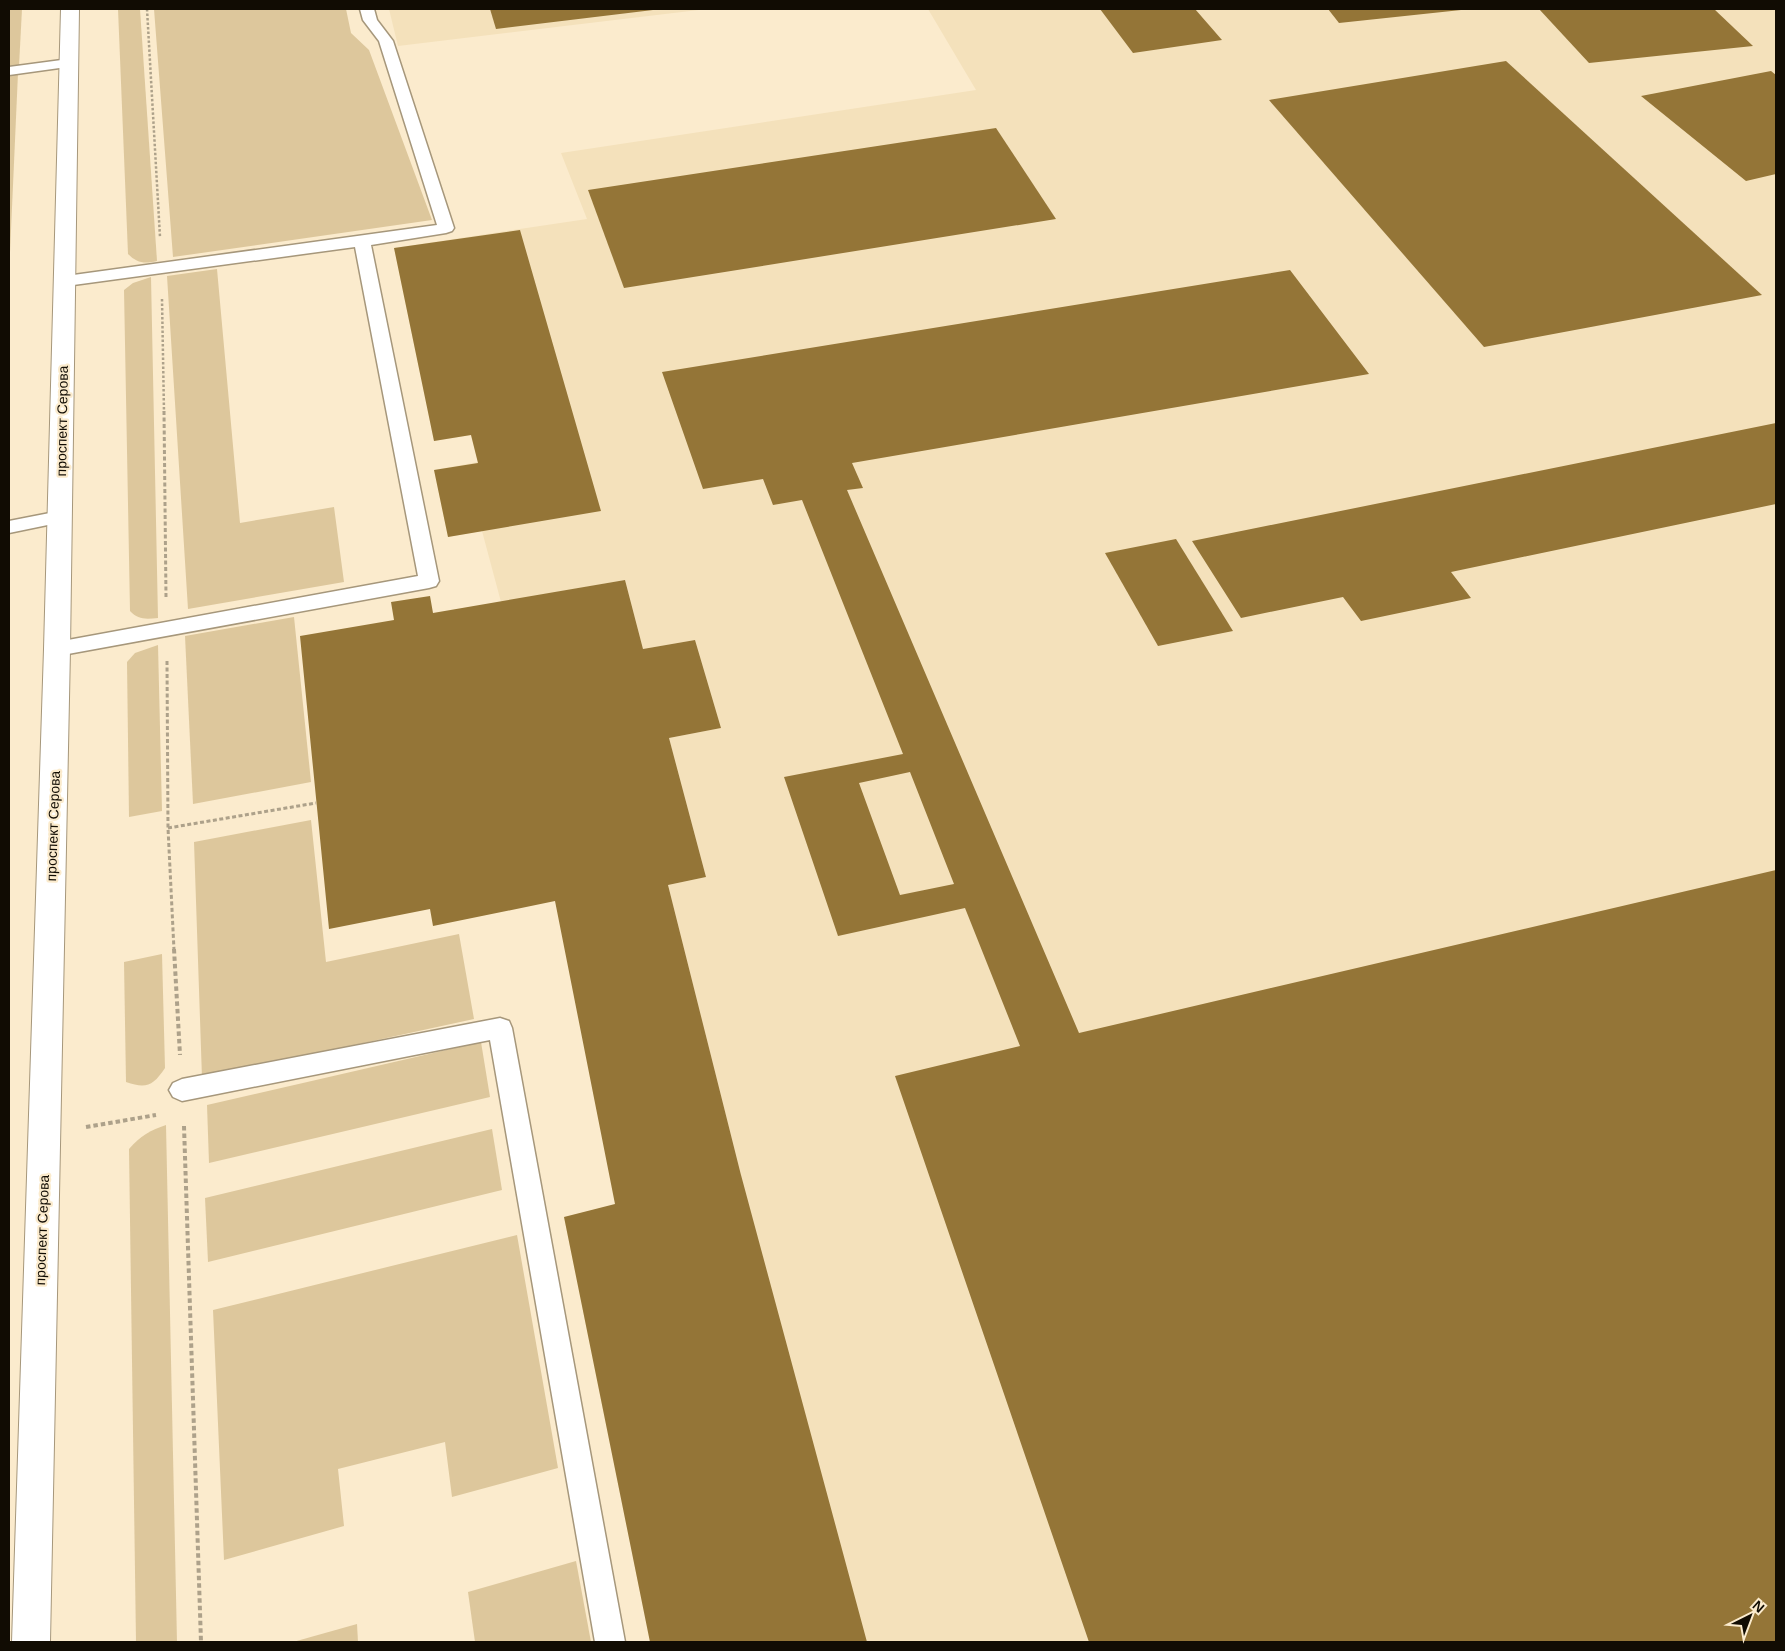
<svg xmlns="http://www.w3.org/2000/svg" width="1785" height="1651" font-family="Arial,sans-serif">
<style>
.built{fill:#f4e1bb}
.green{fill:#ddc79c}
.building{fill:#947537;fill-rule:evenodd}
.lines{fill:none;stroke-linecap:round;stroke-linejoin:round}
.service-casing{stroke:#a6977b;stroke-width:3}
.secondary-casing{stroke:#a6977b;stroke-width:2}
.path-far2{stroke:#ada18a;stroke-width:2.5;stroke-dasharray:2.5 2;stroke-linecap:butt}
.path-far1{stroke:#ada18a;stroke-width:3;stroke-dasharray:4 2.5;stroke-linecap:butt}
.path{stroke:#ada18a;stroke-width:4;stroke-dasharray:4.5 3;stroke-linecap:butt}
.service{fill:#fff;fill-rule:evenodd}
.secondary{fill:#fff;fill-rule:evenodd}
.labels{text-anchor:middle;stroke-width:4.5;stroke-linejoin:round;paint-order:stroke}
.street-label{font-size:14px;fill:#110c03;stroke:#fbebcd}
</style>
<rect width="100%" height="100%" fill="#fbebcd"/>
<g class="built">
<path d="M389 9H707L398 46Z"/>
<path d="M928 9H1776V1642H650L564 1217 741 1175 668 885 706 877 669 738 721 728 695 640 643 649 625 580 501 602 482 531 448 537 434 470 478 462 471 435 434 441 394 248 587 219 561 153 976 90Z"/>
</g>
<g class="green">
<path d="M9 9H22L19 66 9 67Z"/>
<path d="M118 9H140L157 261C144 264 137 263 128 254Z"/>
<path d="M154 9H346L351 33 369 50 432 220 173 257Z"/>
<path d="M18 73 9 275V74Z"/>
<path d="M217 269 240 523 334 507 344 582 188 609 167 276Z"/>
<path d="M151 277 158 618C146 619 138 620 130 611L124 290 133 283Z"/>
<path d="M294 617 311 782 193 804 185 636Z"/>
<path d="M158 645 162 811 129 817 127 662 135 653Z"/>
<path d="M311 820 326 962 459 934 474 1019 202 1078 194 842Z"/>
<path d="M162 954 165 1068C153 1086 146 1089 126 1082L124 962Z"/>
<path d="M481 1042 490 1097 209 1163 207 1105Z"/>
<path d="M166 1125 177 1642H136L129 1149C140 1136 151 1130 166 1125Z"/>
<path d="M492 1129 502 1190 208 1262 205 1198Z"/>
<path d="M517 1235 558 1468 452 1497 445 1442 338 1469 344 1526 224 1560 213 1310Z"/>
<path d="M576 1561 591 1642H475L468 1592Z"/>
<path d="M357 1624 358 1642H293Z"/>
</g>
<g class="building">
<path d="M490 9H653V10L496 29Z"/>
<path d="M1100 9H1195L1222 40 1133 53Z"/>
<path d="M1328 9H1461V10L1339 23Z"/>
<path d="M1539 9H1714L1753 46 1589 63Z"/>
<path d="M1506 61 1762 295 1484 347 1269 100Z"/>
<path d="M1771 71 1776 75V174L1746 181 1641 96Z"/>
<path d="M996 128 1056 219 624 288 588 190Z"/>
<path d="M520 230 601 511 448 537 434 470 478 463 471 435 434 441 394 248Z"/>
<path d="M1290 270 1369 374 852 463 863 488 847 490 1079 1033 1776 870V1642H1089L895 1076 1020 1046 965 908 838 936 784 777 903 754 802 500 773 505 763 479 703 489 662 372ZM910 772 954 884 900 895 859 783Z"/>
<path d="M1776 423V504L1451 572 1471 598 1361 621 1343 597 1241 618 1192 541Z"/>
<path d="M1176 539 1233 631 1158 646 1105 553Z"/>
<path d="M625 580 643 649 695 640 721 728 669 738 706 877 668 885 741 1175 867 1642H650L564 1217 615 1204 555 901 433 926 430 909 329 929 300 636 394 620 391 602 430 596 433 613Z"/>
</g>
<g class="lines">
<g class="service-casing">
<g id="service">
<path d="M360 9H374L377 20 393 41 454 228 452 231 446 233 371 245 439 581 436 586 429 588 57 656 50 654 47 649 50 644 57 642 418 576 355 247 66 286 60 285 58 281 60 277 66 276 437 225 379 41 363 20Z"/>
<path d="M69 59 74 60 76 63 74 66 9 75V67Z"/>
<path d="M60 511 67 513 70 517 67 521 9 533V521Z"/>
<path d="M500 1018 509 1021 512 1028 625 1642H595L490 1040 182 1101 173 1097 169 1090 173 1083 182 1079Z"/>
</g>
</g>
<g class="secondary-casing">
<path id="secondary" d="M61 9H79L70 649 50 1642H12L44 649Z"/>
</g>
<g class="path-far2">
<path d="M147 9 160 237"/>
<path d="M162 299 164 412"/>
</g>
<g class="path-far1">
<path d="M164 411 166 597"/>
<path d="M167 661 168 828 174 950"/>
<path d="M168 828 316 803"/>
</g>
<g class="path">
<path d="M174 949 180 1055"/>
<path d="M184 1126 201 1642"/>
<path d="M86 1127 156 1115"/>
</g>
<use href="#service" class="service"/>
<use href="#secondary" class="secondary"/>
</g>
<g class="labels">
<g class="street-label">
<text transform="translate(62 421) rotate(-89)" y="5">проспект Серова</text>
<text transform="translate(53 826) rotate(-88)" y="5">проспект Серова</text>
<text transform="translate(42 1230) rotate(-88)" y="5">проспект Серова</text>
</g>
</g>
<rect width="1785" height="1651" fill="none" stroke="#110c03" stroke-width="20"/>
<g transform="translate(1750 1616) rotate(42)" stroke="#fbebcd" stroke-width="4" paint-order="stroke">
<path d="M0-4L9 19L0 12L-9 19Z" fill="#110c03"/>
<text y="-8" font-size="14" font-weight="bold" text-anchor="middle" fill="#110c03">N</text>
</g>
</svg>
